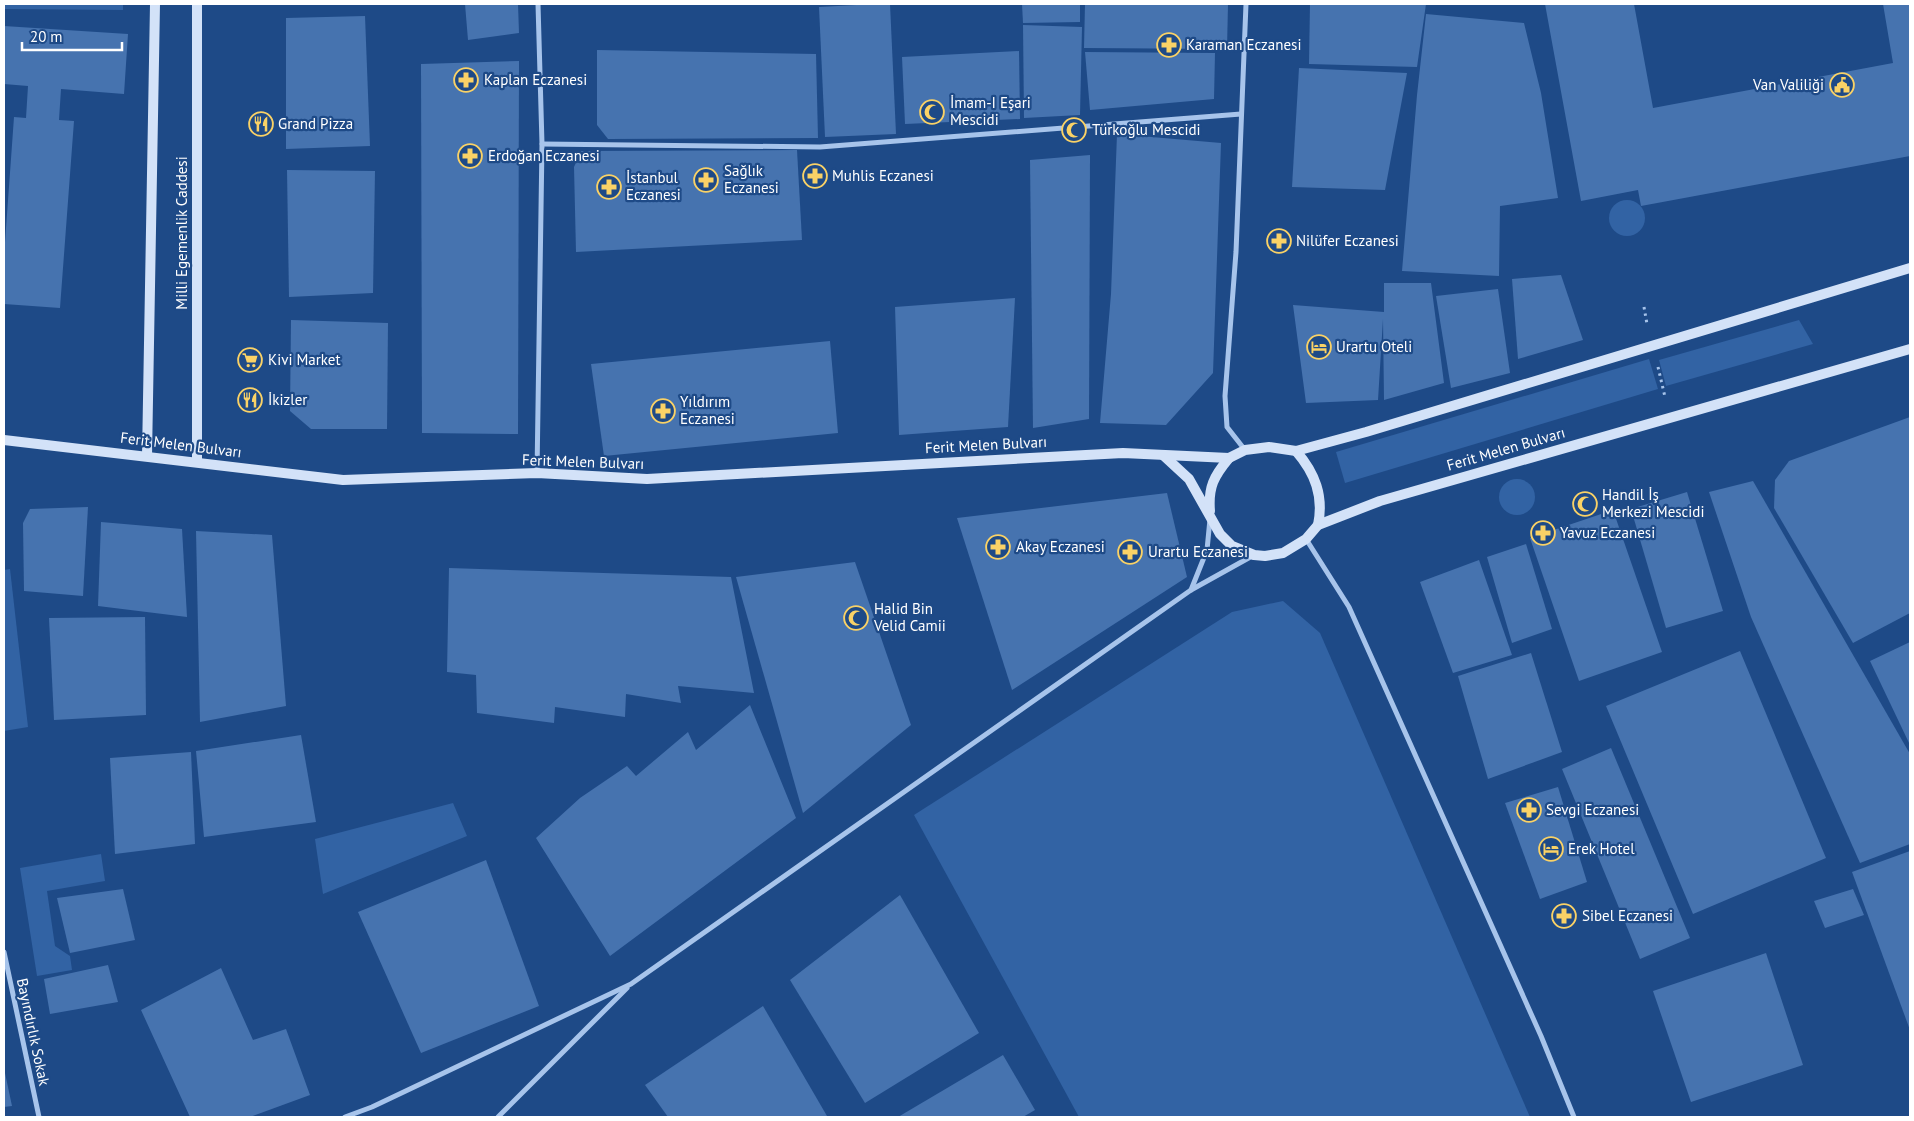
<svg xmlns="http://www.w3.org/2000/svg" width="1914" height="1121" font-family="'PT Sans',sans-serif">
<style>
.green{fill:#3263a4}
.building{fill:#4673af}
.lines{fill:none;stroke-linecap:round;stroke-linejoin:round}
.path{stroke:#a7c4eb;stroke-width:3;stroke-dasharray:2.5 4;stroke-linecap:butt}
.street{stroke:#a7c4eb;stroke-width:5}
.secondary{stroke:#d3e2f8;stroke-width:10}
.labels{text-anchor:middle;stroke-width:4.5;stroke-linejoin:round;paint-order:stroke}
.poi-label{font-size:15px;fill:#fff;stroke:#1e4a87;text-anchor:start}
.street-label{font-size:15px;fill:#fff;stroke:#1e4a87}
</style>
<rect width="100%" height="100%" fill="#1e4a87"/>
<g class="green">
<path d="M4 4H123V10L4 9Z"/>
<circle cx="1627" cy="218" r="18"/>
<path d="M1799 320 1813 344 1666 386 1659 360Z"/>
<path d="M1649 359 1658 389 1345 483 1336 452Z"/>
<circle cx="1517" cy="497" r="18"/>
<path d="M10 569 28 727 4 731V570Z"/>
<path d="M1283 601 1320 633 1530 1117H1079L914 815 1232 612Z"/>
<path d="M453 803 467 836 323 894 315 839Z"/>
<path d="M101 854 105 881 47 891 55 946 70 956 72 970 37 976 20 868Z"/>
</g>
<g class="building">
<path d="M465 4H518L519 33 468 40Z"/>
<path d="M875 4H890L896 134 825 137 819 7Z"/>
<path d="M1022 4H1080V22L1023 23Z"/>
<path d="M1085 4H1228L1227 49 1084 48Z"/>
<path d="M1310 4H1426L1417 67 1309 64Z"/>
<path d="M1545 4H1634L1653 108 1893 63 1883 4H1910V156L1641 206 1638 190 1581 201Z"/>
<path d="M1426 14 1524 23 1541 93 1558 198 1500 206 1499 276 1402 271 1417 95Z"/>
<path d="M365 16 370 146 286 149V18Z"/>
<path d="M1023 25 1082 27 1080 115 1024 118Z"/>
<path d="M4 26 128 34 124 94 61 89 59 120 74 121 60 308 4 304V256L14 117 26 118 28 86 4 84Z"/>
<path d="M597 50 816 54 818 138 608 139 597 125Z"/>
<path d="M1019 51 1020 119 905 124 902 57Z"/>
<path d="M1085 52 1215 53 1214 99 1090 110Z"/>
<path d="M519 61 518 434 422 433 421 64Z"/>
<path d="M1299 68 1407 73 1385 190 1292 187Z"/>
<path d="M1117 134 1221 143 1213 373 1166 425 1100 423 1111 294Z"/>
<path d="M797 150 802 240 576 252 574 167 581 151Z"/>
<path d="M1090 155 1089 419 1033 428 1030 160Z"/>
<path d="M287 170 375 171 373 293 289 297Z"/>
<path d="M1561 275 1583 340 1518 359 1512 279Z"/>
<path d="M1384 283H1431L1444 383 1384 400 1383 319 1378 400 1306 403 1293 305 1384 312Z"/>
<path d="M1498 289 1510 373 1451 388 1436 296Z"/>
<path d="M1015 298 1008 427 899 435 895 307Z"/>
<path d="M291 320 388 323 387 429H311L290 411Z"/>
<path d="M830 341 838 433 604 456 591 364Z"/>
<path d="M1910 417V613L1853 643 1774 508 1775 480 1789 461Z"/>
<path d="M1753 481 1910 754V844L1860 863 1751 617 1709 492Z"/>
<path d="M1687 492 1723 611 1666 628 1631 509Z"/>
<path d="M1167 493 1187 577 1012 690 957 518Z"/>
<path d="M88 507 83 596 24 591 23 523 30 509Z"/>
<path d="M1613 510 1662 652 1579 681 1530 538Z"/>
<path d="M101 522 182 529 187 617 98 606Z"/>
<path d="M196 531 272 535 286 706 200 722Z"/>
<path d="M1526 544 1552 629 1512 643 1487 557Z"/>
<path d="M1479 560 1512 655 1453 673 1420 582Z"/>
<path d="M855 562 911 725 803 813 736 577Z"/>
<path d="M449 568 731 577 754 693 678 686 681 703 626 694 625 717 555 707 554 723 477 713 476 675 447 672Z"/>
<path d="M145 617 146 715 54 720 49 618Z"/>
<path d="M1910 642V745L1870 661Z"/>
<path d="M1740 651 1826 858 1693 914 1606 706Z"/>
<path d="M1531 653 1562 752 1488 779 1458 676Z"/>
<path d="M750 705 796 818 610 956 536 838 580 798 627 766 636 776 688 732 696 750Z"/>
<path d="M301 735 316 822 204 837 196 751Z"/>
<path d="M1611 748 1690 938 1640 959 1562 769Z"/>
<path d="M191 752 195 844 115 854 110 758Z"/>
<path d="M1558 787 1587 882 1540 899 1505 803Z"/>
<path d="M1910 851V1030L1852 872Z"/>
<path d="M486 860 539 1006 421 1053 358 912Z"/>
<path d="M123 889 135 940 70 953 57 898Z"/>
<path d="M1853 889 1864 915 1825 928 1814 901Z"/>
<path d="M900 895 979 1033 865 1103 790 980Z"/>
<path d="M1766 953 1803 1065 1691 1102 1653 991Z"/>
<path d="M108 965 118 1002 50 1014 44 979Z"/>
<path d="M221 968 253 1040 286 1029 310 1095 250 1117H190L141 1010Z"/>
<path d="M763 1006 827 1116 824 1117H668L645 1085Z"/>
<path d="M1003 1055 1035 1110 1023 1117H898Z"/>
<path d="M5 1073 12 1106 4 1107V1074Z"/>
</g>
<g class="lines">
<g class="path">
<path d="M1644 307 1647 324"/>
<path d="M1658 367 1665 397"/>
</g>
<g class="street">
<path d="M542 144 820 147 1241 114"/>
<path d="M1245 450 1227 427 1225 396 1236 252 1246 4"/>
<path d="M537 473 542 144 538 4"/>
<path d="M1306 539 1349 607 1541 1036 1574 1117"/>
<path d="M1191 590 1207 550 1210 519"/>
<path d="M4 952 39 1117"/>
<path d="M345 1117 372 1107 631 984 1191 590 1254 555"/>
<path d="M498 1117 627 988"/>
</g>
<g class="secondary">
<path d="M197 4V462"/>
<path d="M4 440 343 480 537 473 647 479 1123 453 1229 458 1245 450 1269 447 1296 451 1366 432 1910 268"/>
<path d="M1296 451C1315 473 1324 496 1318 525"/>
<path d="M1163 455 1189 479 1220 534 1232 546 1254 555 1265 556 1283 553 1306 539 1318 525 1380 501 1910 349"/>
<path d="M147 456 155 4"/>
<path d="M1210 511C1208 487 1214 476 1229 458"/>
</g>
</g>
<defs>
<g id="pharmacy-ring" transform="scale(1.25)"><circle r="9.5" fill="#1e4a87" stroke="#fad266" stroke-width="1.5"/><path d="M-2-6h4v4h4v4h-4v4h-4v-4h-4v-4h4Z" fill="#fad266"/></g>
<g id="civic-ring" transform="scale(1.25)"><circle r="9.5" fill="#1e4a87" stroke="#fad266" stroke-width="1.5"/><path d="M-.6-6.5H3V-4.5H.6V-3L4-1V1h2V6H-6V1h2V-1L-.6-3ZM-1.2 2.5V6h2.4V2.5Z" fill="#fad266"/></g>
<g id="mosque-ring" transform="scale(1.25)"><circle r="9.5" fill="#1e4a87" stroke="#fad266" stroke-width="1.5"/><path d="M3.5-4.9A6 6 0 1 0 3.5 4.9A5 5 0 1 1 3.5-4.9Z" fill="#fad266"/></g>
<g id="restaurant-ring" transform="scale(1.25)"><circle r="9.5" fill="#1e4a87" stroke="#fad266" stroke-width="1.5"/><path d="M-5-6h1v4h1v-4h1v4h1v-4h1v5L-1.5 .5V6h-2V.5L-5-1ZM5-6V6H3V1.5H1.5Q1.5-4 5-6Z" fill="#fad266"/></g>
<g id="hotel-ring" transform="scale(1.25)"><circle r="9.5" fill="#1e4a87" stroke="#fad266" stroke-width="1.5"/><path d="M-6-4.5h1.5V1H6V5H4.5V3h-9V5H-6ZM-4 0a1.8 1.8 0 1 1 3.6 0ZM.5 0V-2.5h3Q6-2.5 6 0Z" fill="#fad266"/></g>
<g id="supermarket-ring" transform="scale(1.25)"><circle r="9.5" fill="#1e4a87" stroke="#fad266" stroke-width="1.5"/><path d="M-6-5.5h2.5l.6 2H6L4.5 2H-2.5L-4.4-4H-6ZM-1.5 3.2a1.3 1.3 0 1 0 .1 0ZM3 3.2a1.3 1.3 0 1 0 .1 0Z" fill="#fad266"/></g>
</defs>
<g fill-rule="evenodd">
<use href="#pharmacy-ring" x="1169" y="45"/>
<use href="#pharmacy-ring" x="466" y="80"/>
<use href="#civic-ring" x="1842" y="85"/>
<use href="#mosque-ring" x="932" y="112"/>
<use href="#restaurant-ring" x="261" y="124"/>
<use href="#mosque-ring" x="1074" y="130"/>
<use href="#pharmacy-ring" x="470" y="156"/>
<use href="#pharmacy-ring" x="815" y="176"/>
<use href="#pharmacy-ring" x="706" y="180"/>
<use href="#pharmacy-ring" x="609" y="187"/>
<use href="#pharmacy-ring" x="1279" y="241"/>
<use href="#hotel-ring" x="1319" y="347"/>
<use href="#supermarket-ring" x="250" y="360"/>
<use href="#restaurant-ring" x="250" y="400"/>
<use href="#pharmacy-ring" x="663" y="411"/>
<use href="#mosque-ring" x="1585" y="504"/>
<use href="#pharmacy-ring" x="1543" y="533"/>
<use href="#pharmacy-ring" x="998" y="547"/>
<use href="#pharmacy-ring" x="1130" y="552"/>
<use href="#mosque-ring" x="856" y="618"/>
<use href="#pharmacy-ring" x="1529" y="810"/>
<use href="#hotel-ring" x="1551" y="849"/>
<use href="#pharmacy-ring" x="1564" y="916"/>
</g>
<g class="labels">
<g class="poi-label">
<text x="1186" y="50">Karaman Eczanesi</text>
<text x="484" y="85">Kaplan Eczanesi</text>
<text x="1824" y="90" text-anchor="end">Van Valiliği</text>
<text x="950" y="108">İmam-I Eşari<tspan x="950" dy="17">Mescidi</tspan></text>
<text x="278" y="129">Grand Pizza</text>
<text x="1092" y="135">Türkoğlu Mescidi</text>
<text x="488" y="161">Erdoğan Eczanesi</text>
<text x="724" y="176">Sağlık<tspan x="724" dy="17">Eczanesi</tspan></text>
<text x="832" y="181">Muhlis Eczanesi</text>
<text x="626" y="183">İstanbul<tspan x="626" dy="17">Eczanesi</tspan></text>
<text x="1296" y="246">Nilüfer Eczanesi</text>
<text x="1336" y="352">Urartu Oteli</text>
<text x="268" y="365">Kivi Market</text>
<text x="268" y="405">İkizler</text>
<text x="680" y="407">Yıldırım<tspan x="680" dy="17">Eczanesi</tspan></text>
<text x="1602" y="500">Handil İş<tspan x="1602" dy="17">Merkezi Mescidi</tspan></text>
<text x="1560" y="538">Yavuz Eczanesi</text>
<text x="1016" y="552">Akay Eczanesi</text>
<text x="1148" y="557">Urartu Eczanesi</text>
<text x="874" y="614">Halid Bin<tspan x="874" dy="17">Velid Camii</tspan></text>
<text x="1546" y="815">Sevgi Eczanesi</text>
<text x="1568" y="854">Erek Hotel</text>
<text x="1582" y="921">Sibel Eczanesi</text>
</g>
<g class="street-label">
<text transform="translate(182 233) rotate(-90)" y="5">Milli Egemenlik Caddesi</text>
<text transform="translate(181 445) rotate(7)" y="5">Ferit Melen Bulvarı</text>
<text transform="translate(986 445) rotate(-3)" y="5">Ferit Melen Bulvarı</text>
<text transform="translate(1506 449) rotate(-16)" y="5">Ferit Melen Bulvarı</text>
<text transform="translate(583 462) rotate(2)" y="5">Ferit Melen Bulvarı</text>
<text transform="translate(33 1032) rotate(78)" y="5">Bayındırlık Sokak</text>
</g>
</g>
<rect width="1914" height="1121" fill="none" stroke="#ffffff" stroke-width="10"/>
<path d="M22 42v8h100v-8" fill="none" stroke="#ffffff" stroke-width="2.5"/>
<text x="30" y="42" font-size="15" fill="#ffffff" stroke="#1e4a87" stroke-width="4" paint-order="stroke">20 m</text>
</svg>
